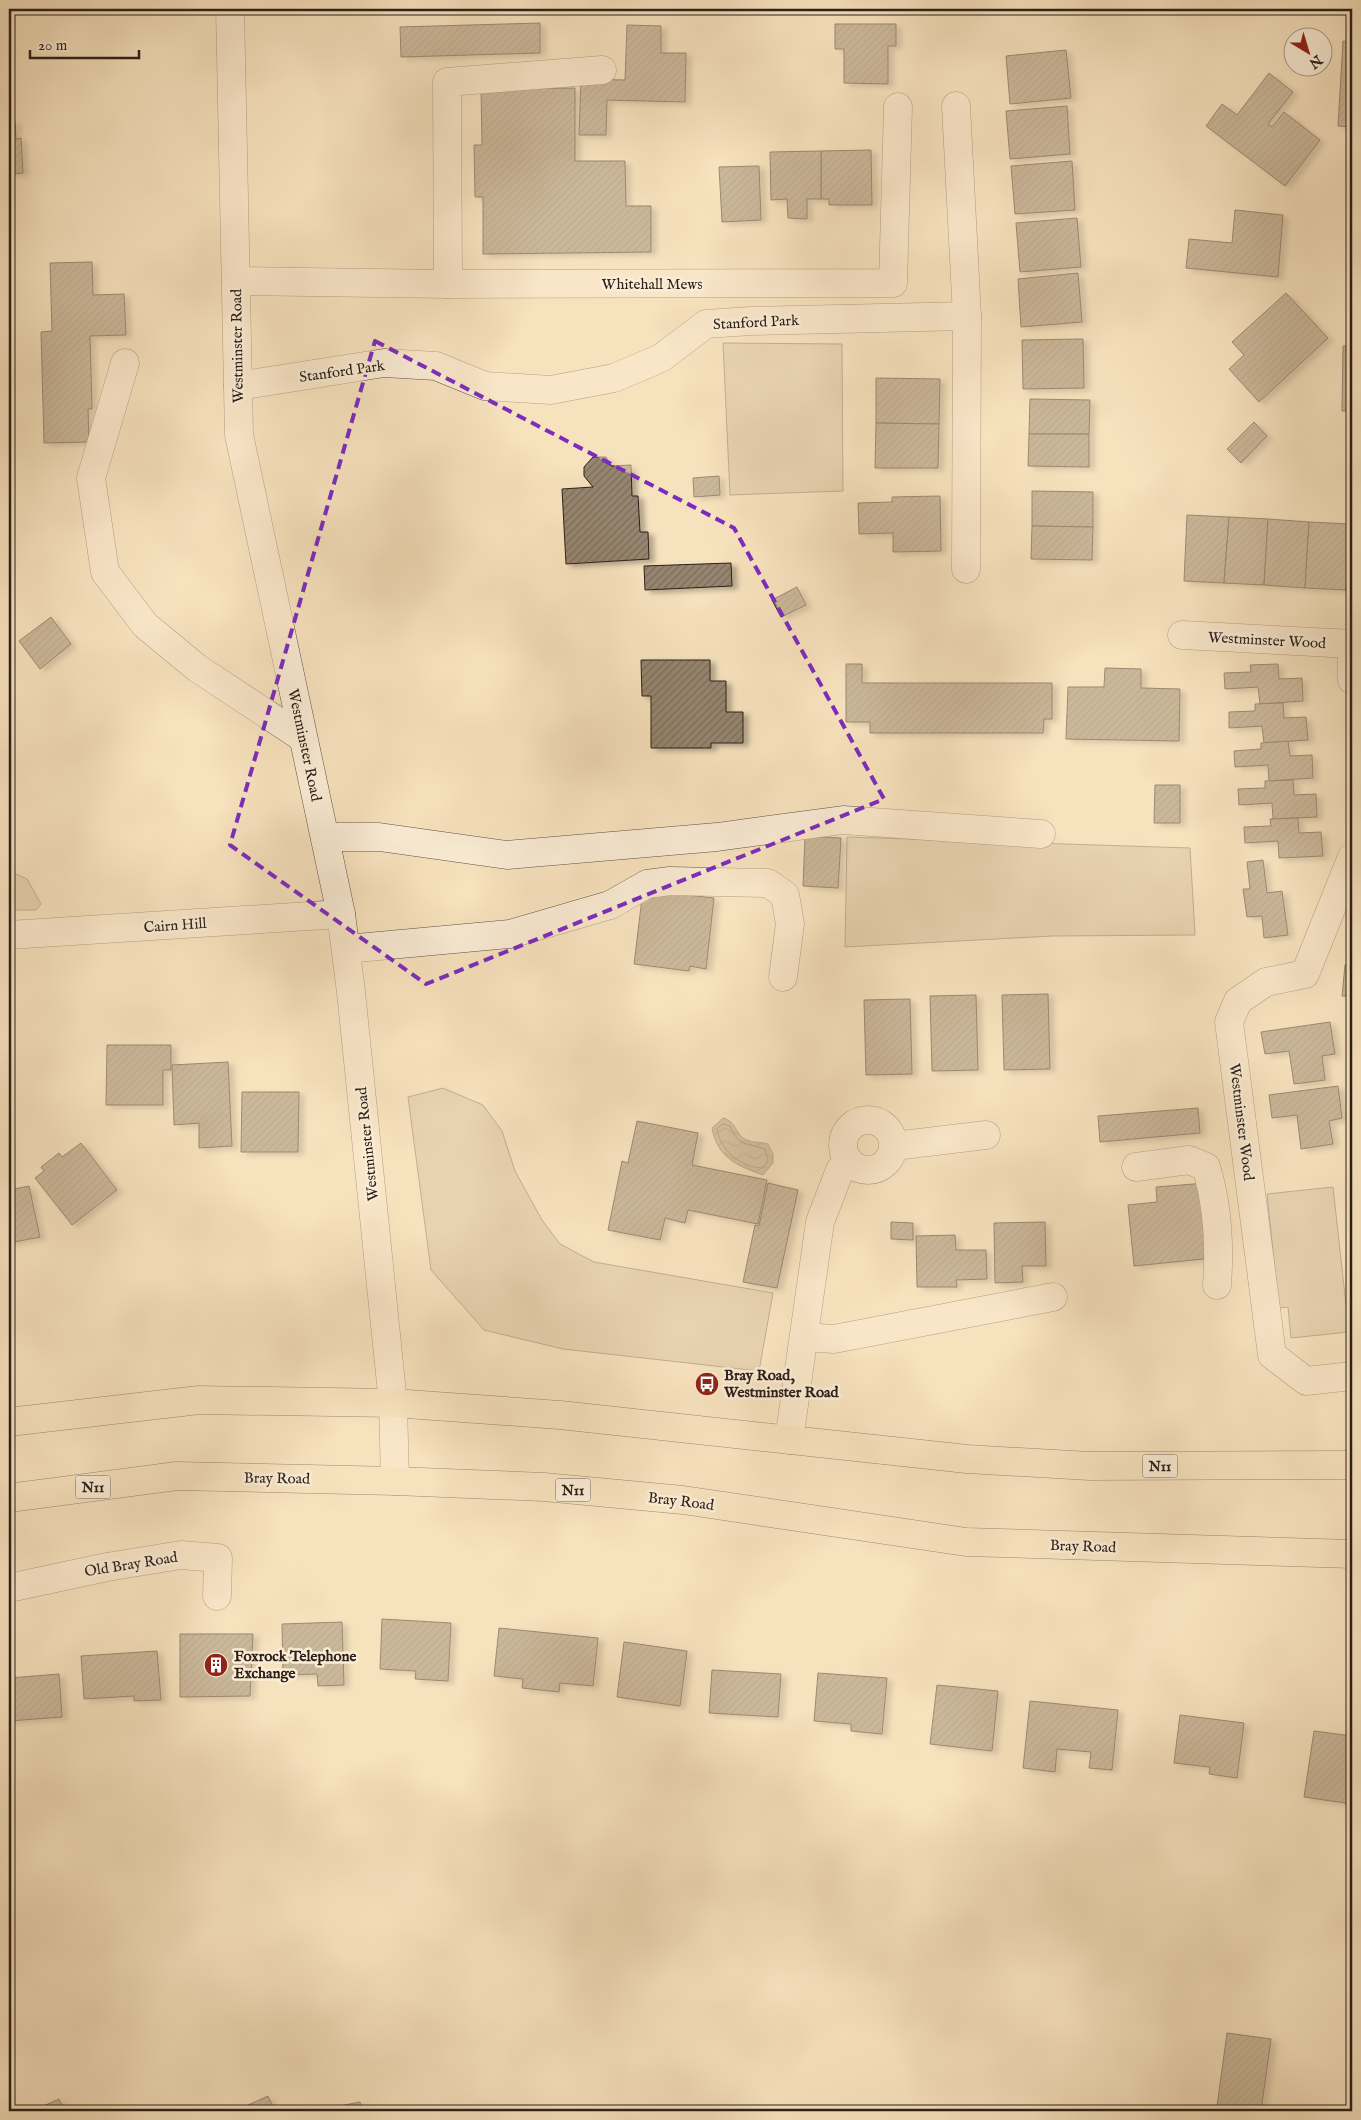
<svg xmlns="http://www.w3.org/2000/svg" width="1361" height="2120" font-family="'IM FELL English',serif">
<style>
.green{fill:#d5c1a2;stroke:#81705e}
.water{fill:url(#water-waves);stroke:#7d6d5b}
.lines{fill:none;stroke-linecap:round;stroke-linejoin:round}
.shore{stroke:#706050;stroke-width:1}
.building{fill:url(#building-hatch);stroke:#2d201a;filter:url(#shadow)}
.minor-casing{stroke:#605043;stroke-width:29}
.highway-casing{stroke:#2d201a;stroke-width:29}
.minor{stroke:#faecd5;stroke-width:28}
.highway{stroke:#f7e2be;stroke-width:28}
.marked{fill:none;stroke:#7b2cbf;stroke-width:4;stroke-dasharray:10 6;stroke-linejoin:round}
.labels{text-anchor:middle;stroke-width:5;stroke-linejoin:round;paint-order:stroke}
.shield{fill:#faecd5;stroke:#6a5d52;stroke-width:1}
.shield-label{font-size:14px;font-weight:bold;fill:#2d201a}
.street-label{font-size:15px;fill:#2d201a;stroke:#faecd5}
.poi-label{font-size:15px;font-weight:bold;fill:#2d201a;stroke:#faecd5;text-anchor:start}
</style>
<defs>
<pattern id="water-waves" width="16" height="10" patternUnits="userSpaceOnUse" patternTransform="scale(1.25)"><rect width="16" height="10" fill="#b2a086"/><path d="M0 5q4-4 8 0t8 0" fill="none" stroke="#91826d"/></pattern>
<pattern id="building-hatch" width="6" height="6" patternUnits="userSpaceOnUse" patternTransform="scale(1.25)"><rect width="6" height="6" fill="#96856f"/><path d="M-1 1l2-2M0 6l6-6M5 7l2-2" fill="none" stroke="#7b6c5a"/></pattern>
<filter id="shadow"><feDropShadow dx="5.5" dy="3" stdDeviation="2.5" flood-color="#0004"/></filter>
</defs>
<rect width="100%" height="100%" fill="#f7e2be"/>
<filter id="stains"><feTurbulence type="fractalNoise" baseFrequency=".004" numOctaves="4"/><feColorMatrix values="0 0 0 0 .2 0 0 0 0 .09 0 0 0 0 .02 0 0 0 .5 -.17"/></filter>
<radialGradient id="worn" r=".72"><stop offset=".6" stop-color="#630" stop-opacity="0"/><stop offset="1" stop-color="#630" stop-opacity=".3"/></radialGradient>
<g class="green">
<path d="M723 343 842 344 843 491 730 495Z"/>
<path d="M847 837 1190 848 1195 935 1053 936 845 947Z"/>
<path d="M9 871 27 879 41 904 36 910H9Z"/>
<path d="M443 1088 483 1105 502 1131 515 1171 542 1220 560 1244 594 1262 773 1293 759 1371 563 1349 484 1330 431 1270 408 1097Z"/>
<path d="M1333 1187 1349 1332 1291 1338 1288 1307 1279 1308 1267 1194Z"/>
</g>
<path class="water" d="M723 1118C737 1121 735 1136 747 1140 753 1143 761 1142 768 1144L773 1154V1163L763 1175C737 1166 717 1157 712 1128Z"/>
<g class="lines">
<path class="shore" d="M723 1124 730 1126C740 1148 745 1142 765 1149L768 1161 763 1168C741 1168 720 1150 717 1129Z"/>
</g>
<g class="building">
<path d="M540 23V53L401 57 400 27Z"/>
<path d="M835 24H896V46H888V84L844 83V49H835Z"/>
<path d="M627 25 661 26V53H686L685 102 607 100 606 135H579L581 79 625 80Z"/>
<path d="M1343 41 1352 42V127L1338 126Z"/>
<path d="M1066 50 1071 98 1010 104 1006 56Z"/>
<path d="M1269 73 1293 92 1268 124 1272 127 1284 112 1320 140 1285 186 1206 126 1222 104 1237 115Z"/>
<path d="M575 88V161H625L626 206H651V252L483 254V197H475L474 145H482L481 89Z"/>
<path d="M1067 106 1070 154 1010 159 1006 111Z"/>
<path d="M9 121H15L16 139 21 138 23 173 9 174Z"/>
<path d="M871 150 872 205H829V199H821V151Z"/>
<path d="M821 151V199H807V219L788 218 787 199 771 200 770 152Z"/>
<path d="M1072 161 1075 210 1015 214 1011 166Z"/>
<path d="M759 166 761 220 722 222 719 167Z"/>
<path d="M1235 210 1283 215 1278 277 1186 268 1189 239 1232 243Z"/>
<path d="M1077 218 1081 267 1020 272 1016 223Z"/>
<path d="M92 262 93 295 124 294 126 335 90 336 92 409H88L89 442 44 443 41 332 52 331 50 263Z"/>
<path d="M1078 273 1082 322 1021 327 1018 279Z"/>
<path d="M1286 293 1328 338 1259 402 1229 369 1244 355 1232 342Z"/>
<path d="M1083 339 1084 388 1023 389 1022 340Z"/>
<path d="M1343 346H1352V411H1342Z"/>
<path d="M876 378 940 379 939 424 876 423Z"/>
<path d="M1030 399 1090 400 1089 434H1029Z"/>
<path d="M1254 422 1267 436 1241 463 1227 449Z"/>
<path d="M876 423 939 424 938 468H875Z"/>
<path d="M1029 434H1089V467L1028 466Z"/>
<path d="M593 457H606L611 466 631 465 632 496H638L640 532H648L649 559 566 564 562 489 593 487 584 476V467Z"/>
<path d="M719 476 720 495 694 497 693 478Z"/>
<path d="M1032 491 1093 492V527L1032 526Z"/>
<path d="M940 496 941 551 893 552V533L859 534 858 503 892 502V497Z"/>
<path d="M1187 515 1229 517 1224 583 1184 581Z"/>
<path d="M1229 517 1268 519 1264 585 1224 583Z"/>
<path d="M1268 519 1309 522 1305 588 1264 585Z"/>
<path d="M1309 522 1350 524 1346 590 1305 588Z"/>
<path d="M1350 524H1352V590H1346Z"/>
<path d="M1032 526 1093 527 1092 560 1031 559Z"/>
<path d="M731 563 732 586 645 590 644 566Z"/>
<path d="M797 587 806 605 781 617 772 600Z"/>
<path d="M51 617 71 644 40 669 19 641Z"/>
<path d="M641 660H710V681H726V712H743V743H711V748H651V696H642Z"/>
<path d="M846 664H862V683H1052V719H1044L1043 733H870V722H846Z"/>
<path d="M1278 664 1279 679 1302 678 1303 701 1260 704 1258 687 1225 689 1224 673 1251 672 1250 665Z"/>
<path d="M1105 668 1141 669V688L1180 689 1179 741 1066 739 1068 687H1104Z"/>
<path d="M1283 703 1284 718 1306 717 1308 740 1264 743 1262 726 1229 728V712L1255 711V704Z"/>
<path d="M1288 741 1290 756 1312 755 1313 778 1269 781 1268 765 1235 767 1234 751 1261 749V743Z"/>
<path d="M1293 780 1294 795 1316 794 1317 817 1273 819 1272 803 1239 805 1238 789 1265 788V781Z"/>
<path d="M1155 785H1180V823H1154Z"/>
<path d="M1298 818 1299 833 1321 832 1323 856 1279 858 1278 841 1245 843 1244 827 1271 826 1270 819Z"/>
<path d="M805 836 841 838 838 888 803 886Z"/>
<path d="M1263 860 1267 893 1282 891 1288 935 1264 938 1262 916 1247 917 1243 889H1250L1247 862Z"/>
<path d="M643 890 714 898 706 969 690 966 689 971 634 964Z"/>
<path d="M1345 965H1352V996H1342Z"/>
<path d="M1048 994 1050 1069 1004 1070 1002 995Z"/>
<path d="M976 995 978 1070 932 1071 930 996Z"/>
<path d="M910 999 912 1074 866 1075 864 1000Z"/>
<path d="M1330 1022 1335 1054 1322 1056 1325 1080 1294 1084 1289 1051 1265 1054 1261 1032Z"/>
<path d="M107 1045H171V1070H163V1105H106Z"/>
<path d="M228 1062 232 1146 199 1148V1123L174 1125 172 1065Z"/>
<path d="M1338 1086 1342 1118 1329 1121 1333 1144 1301 1149 1297 1115 1272 1118 1269 1095Z"/>
<path d="M242 1092H299L298 1152H241Z"/>
<path d="M1198 1108 1200 1133 1100 1142 1098 1116Z"/>
<path d="M637 1121 698 1133 692 1165 767 1180 758 1224 688 1210 685 1223 665 1218 660 1240 608 1230 622 1161 628 1163Z"/>
<path d="M81 1143 117 1190 72 1225 35 1178 44 1171 41 1167 59 1153 62 1157Z"/>
<path d="M768 1183 798 1190 777 1288 743 1282 755 1225 759 1226Z"/>
<path d="M1206 1183 1213 1258 1134 1266 1128 1205 1157 1202 1156 1187Z"/>
<path d="M29 1186 40 1237 9 1243V1188V1190Z"/>
<path d="M891 1222 913 1223V1240L891 1239Z"/>
<path d="M1045 1222 1046 1266H1022L1023 1282 995 1283 994 1223Z"/>
<path d="M955 1235 956 1250H986L987 1279 956 1280 957 1287H917L916 1236Z"/>
<path d="M382 1619 451 1623 448 1681 415 1679 416 1671 380 1669Z"/>
<path d="M342 1622 344 1685 318 1686 317 1674 283 1675 282 1624Z"/>
<path d="M499 1628 598 1638 593 1686 560 1683 559 1692 522 1688 523 1679 494 1676Z"/>
<path d="M180 1634H253L250 1696 180 1697Z"/>
<path d="M624 1642 687 1651 680 1706 617 1697Z"/>
<path d="M157 1651 161 1700 134 1701V1696L84 1699 81 1656Z"/>
<path d="M712 1670 781 1674 778 1717 709 1713Z"/>
<path d="M818 1673 887 1678 882 1734 851 1731V1724L814 1721Z"/>
<path d="M59 1674 62 1717 9 1721V1678Z"/>
<path d="M937 1685 998 1691 992 1751 930 1744Z"/>
<path d="M1030 1701 1118 1710 1112 1770 1089 1768 1091 1752 1057 1749 1055 1772 1023 1768Z"/>
<path d="M1180 1715 1244 1723 1237 1778 1209 1774 1210 1767 1174 1763Z"/>
<path d="M1314 1731 1352 1736V1804L1304 1797Z"/>
<path d="M1227 2033 1271 2039 1261 2111 1217 2106Z"/>
<path d="M268 2096 275 2111H235Z"/>
<path d="M59 2099 65 2111H32Z"/>
<path d="M360 2102 362 2111H313Z"/>
<path d="M449 2107 475 2111H448Z"/>
</g>
<g class="lines">
<g class="minor-casing">
<g id="minor">
<path d="M230 9 239 435 341 914 351 992 393 1403 395 1481"/>
<path d="M956 106 967 316 966 569"/>
<path d="M236 281 448 284 893 283 898 107"/>
<path d="M448 284 447 82 602 70"/>
<path d="M125 363 91 478 105 572 145 625 197 668 303 738"/>
<path d="M238 386 384 363 436 366 485 386 551 390 614 378 661 358 706 324 751 321 967 316"/>
<path d="M1182 635 1352 644"/>
<path d="M1352 652V680"/>
<path d="M325 837H379L507 855 717 837 843 820 1041 834"/>
<path d="M1352 857 1305 974 1266 982 1238 1001 1229 1022 1272 1355 1306 1381 1352 1376"/>
<path d="M9 935 341 914"/>
<path d="M346 949 510 934 610 905 647 884 670 881 768 883 785 895 790 924 783 977"/>
<circle cx="868" cy="1145" r="25"/>
<path d="M894 1146 986 1135"/>
<path d="M1136 1167 1189 1160 1206 1167C1218 1206 1220 1244 1217 1285"/>
<path d="M804 1337 834 1339 1053 1297"/>
<path d="M789 1440 820 1222 840 1170 848 1161"/>
<path d="M9 1588 107 1567 181 1555 218 1558 217 1596"/>
</g>
</g>
<g class="highway-casing">
<g id="highway">
<path d="M9 1422 199 1400 393 1403 560 1415 967 1459 1090 1466 1352 1465"/>
<path d="M9 1498 177 1476 395 1481 544 1487 683 1500 966 1542 1352 1554"/>
</g>
</g>
<use href="#minor" class="minor"/>
<use href="#highway" class="highway"/>
</g>
<path d="M0 0H1361V2120H0ZM375 341 734 528 884 799 426 984 230 845Z" fill="#f7e2be" fill-opacity=".55" fill-rule="evenodd"/>
<path class="marked" d="M375 341 734 528 884 799 426 984 230 845Z"/>
<defs>
<g id="bus-disc" transform="scale(1.25)"><circle r="9.5" fill="#8f2418" stroke="#faecd5"/><path d="M-5-6H5V4H4V6H2V4H-2V6H-4V4H-5ZM-3.5-4V0h7V-4ZM-3.5 1.2v1.5H-2V1.2ZM2 1.2v1.5H3.5V1.2Z" fill="#fff"/></g>
<g id="building-disc" transform="scale(1.25)"><circle r="9.5" fill="#8f2418" stroke="#faecd5"/><path d="M-4-6H4V6H1V3H-1V6H-4ZM-2.5-4.3h1.7v1.8h-1.7ZM.8-4.3h1.7v1.8H.8ZM-2.5-1h1.7V.8h-1.7ZM.8-1h1.7V.8H.8Z" fill="#fff"/></g>
</defs>
<g fill-rule="evenodd">
<use href="#bus-disc" x="707" y="1384"/>
<use href="#building-disc" x="216" y="1665"/>
</g>
<g class="labels">
<g class="shield">
<rect x="1142.5" y="1454.5" width="35" height="23" rx="4"/>
<rect x="75.5" y="1475.5" width="35" height="23" rx="4"/>
<rect x="555.5" y="1478.5" width="35" height="23" rx="4"/>
</g>
<g class="shield-label">
<text x="1160" y="1471">N11</text>
<text x="93" y="1492">N11</text>
<text x="573" y="1495">N11</text>
</g>
<g class="street-label">
<text x="652" y="289">Whitehall Mews</text>
<text transform="translate(756 322) rotate(-3)" y="5">Stanford Park</text>
<text transform="translate(237 346) rotate(-91)" y="5">Westminster Road</text>
<text transform="translate(342 371) rotate(-8)" y="5">Stanford Park</text>
<text transform="translate(1267 640) rotate(3)" y="5">Westminster Wood</text>
<text transform="translate(305 745) rotate(78)" y="5">Westminster Road</text>
<text transform="translate(175 925) rotate(-4)" y="5">Cairn Hill</text>
<text transform="translate(1242 1122) rotate(83)" y="5">Westminster Wood</text>
<text transform="translate(367 1144) rotate(-96)" y="5">Westminster Road</text>
<text transform="translate(277 1478) rotate(1)" y="5">Bray Road</text>
<text transform="translate(681 1501) rotate(7)" y="5">Bray Road</text>
<text transform="translate(1083 1546) rotate(2)" y="5">Bray Road</text>
<text transform="translate(131 1564) rotate(-9)" y="5">Old Bray Road</text>
</g>
<g class="poi-label">
<text x="724" y="1380">Bray Road,<tspan x="724" dy="17">Westminster Road</tspan></text>
<text x="234" y="1661">Foxrock Telephone<tspan x="234" dy="17">Exchange</tspan></text>
</g>
</g>
<rect width="1361" height="2120" fill="none" stroke="#f7e2be" stroke-width="30"/>
<rect x="10" y="10" width="1341" height="2100" fill="none" stroke="#2d201a" stroke-width="2.5"/>
<rect x="15" y="15" width="1331" height="2090" fill="none" stroke="#2d201a"/>
<g transform="translate(1308 52) rotate(142)"><circle r="24" fill="#faecd5" stroke="#a89a8a"/>
<path d="M0-4L9 19L0 12L-9 19Z" fill="#8f2418"/>
<text y="-8" font-size="14" font-weight="bold" text-anchor="middle" fill="#2d201a">N</text>
</g>
<path d="M30 50v8h109v-8" fill="none" stroke="#2d201a" stroke-width="2.5"/>
<text x="38" y="50" font-size="15" fill="#2d201a" stroke="#faecd5" stroke-width="4" paint-order="stroke">20 m</text>
<rect width="100%" height="100%" filter="url(#stains)"/>
<rect width="100%" height="100%" fill="url(#worn)"/>
</svg>
